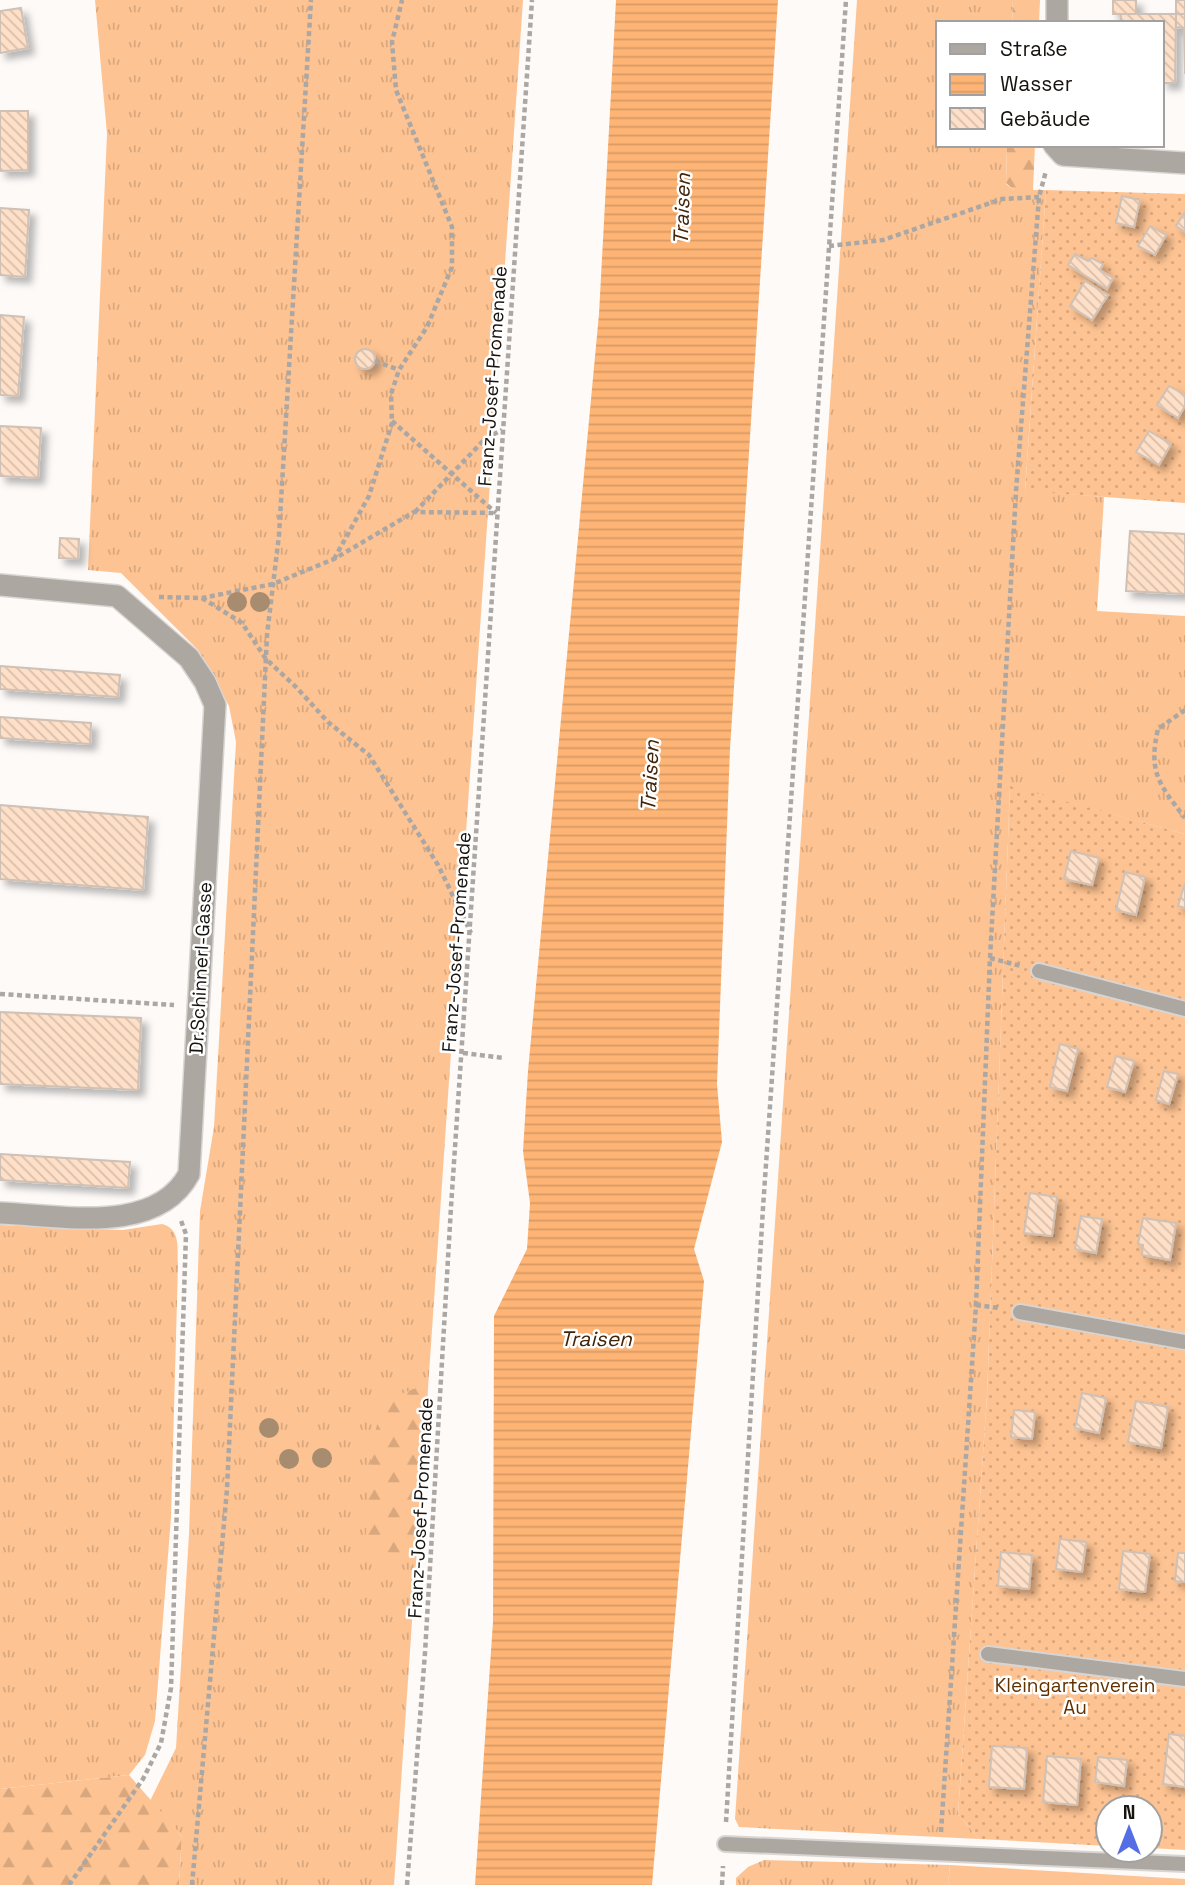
<svg xmlns="http://www.w3.org/2000/svg" width="1185" height="1885" font-family="'Space Grotesk',sans-serif">
<style>
.grass{fill:url(#grass-tufts)}
.forest{fill:url(#forest-firs)}
.garden{fill:url(#garden-dots)}
.pitch{fill:#fec392}
.water{fill:url(#water-rules)}
.building{fill:url(#building-back-hatch);stroke:#cfc1b6;stroke-width:2;filter:url(#shadow)}
.lines{fill:none;stroke-linecap:round;stroke-linejoin:round}
.service-casing{stroke:#d8d5d3;stroke-width:18}
.minor-casing{stroke:#d8d5d3;stroke-width:24}
.path{stroke:#aaa7a4;stroke-width:4.5;stroke-dasharray:5 3.5;stroke-linecap:butt}
.service{stroke:#ada7a2;stroke-width:14}
.minor{stroke:#ada7a2;stroke-width:21}
.tree{fill:#a78c70}
.labels{text-anchor:middle;stroke-width:5;stroke-linejoin:round;paint-order:stroke}
.street-label{font-size:19px;fill:#17130f;stroke:#fff}
.park-label{font-size:19px;fill:#603200;stroke:#fff}
.water-label{font-size:21px;font-style:italic;fill:#422509;stroke:#fff}
</style>
<defs>
<pattern id="grass-tufts" width="24" height="20" patternUnits="userSpaceOnUse" patternTransform="scale(1.75)"><rect width="24" height="20" fill="#fec392"/><path d="M3 7l-1-3M5 7V3M7 7l1-3M15 17l-1-3M17 17v-4M19 17l1-3" fill="none" stroke="#d9a77d"/></pattern>
<pattern id="forest-firs" width="22" height="20" patternUnits="userSpaceOnUse" patternTransform="scale(1.75)"><rect width="22" height="20" fill="#fec392"/><path d="M5 1l3.5 6h-7zM16 11l3.5 6h-7z" fill="#d9a77d"/></pattern>
<pattern id="garden-dots" width="8" height="8" patternUnits="userSpaceOnUse" patternTransform="scale(1.75)"><rect width="8" height="8" fill="#fec392"/><path d="M2 2h.1M6 6h.1" fill="none" stroke="#d9a77d" stroke-width="1.8" stroke-linecap="round"/></pattern>
<pattern id="water-rules" width="6" height="5" patternUnits="userSpaceOnUse" patternTransform="scale(1.75)"><rect width="6" height="5" fill="#fdb475"/><path d="M0 2.5h6" fill="none" stroke="#d89a64"/></pattern>
<pattern id="building-back-hatch" width="6" height="6" patternUnits="userSpaceOnUse" patternTransform="scale(1.75)"><rect width="6" height="6" fill="#fedfc7"/><path d="M-1 5l2 2M0 0l6 6M5-1l2 2" fill="none" stroke="#d9beaa"/></pattern>
<filter id="shadow"><feDropShadow dx="6" dy="6" stdDeviation="3.5" flood-color="#0004"/></filter>
</defs>
<rect width="100%" height="100%" fill="#fdfaf8"/>
<g class="grass">
<path d="M95 0H523L394 1885H179L182 1836 150 1801 176 1748 189 1534 200 1211 214 1127 236 742 229 706 198 650 121 573 88 570 107 134Z"/>
<path d="M857 0H1013L1012 23H938V145H1007L1006 184 1014 190H1046L1025 490 1104 497 1097 611 1185 616V834L1010 787 987 1396 958 1814 979 1839 739 1827 735 1819Z"/>
<path d="M162 1224C181 1229 177 1248 178 1265L171 1517 155 1721 145 1755 129 1775 0 1789V1225L123 1230Z"/>
<path d="M764 1860 950 1865 948 1885H736V1878L748 1867Z"/>
</g>
<g class="forest">
<path d="M1013 0H1040L1039 23H1012Z"/>
<path d="M1007 145H1035L1033 190H1014L1006 183Z"/>
<path d="M428 1383 419 1543 397 1563 365 1547 372 1447 382 1402Z"/>
<path d="M129 1775 182 1836 179 1885H0V1789Z"/>
</g>
<g class="garden">
<path d="M1046 190 1185 194V503L1025 491Z"/>
<path d="M1010 786 1185 834V1850L1150 1848V1808H1108V1846L979 1839 958 1814 987 1396Z"/>
</g>
<path class="pitch" d="M950 1865 1185 1879V1885H948Z"/>
<path class="water" d="M616 0H778L730 749 717 1084 722 1142 694 1249 704 1281 652 1885H475L493 1622 494 1316 527 1249 530 1203 523 1151 528 1071 599 314Z"/>
<g class="building">
<rect x="1113" y="0" width="23" height="14"/>
<rect x="1176" y="0" width="9" height="14"/>
<path d="M21 8 28 48 0 53V11Z"/>
<path d="M1121 14H1176L1175 83H1162V23H1121Z"/>
<path d="M1176 14H1185V74L1184 28 1176 27Z"/>
<path d="M0 111H28V170L0 171Z"/>
<path d="M1122 196 1140 200 1134 227 1116 223Z"/>
<path d="M0 208 29 210 25 277 0 275Z"/>
<path d="M1185 212V232L1176 226Z"/>
<path d="M1150 226 1166 235 1155 255 1138 246Z"/>
<path d="M1075 254 1088 261 1092 258 1103 264 1100 270 1113 278 1107 289 1068 265Z"/>
<path d="M1085 281 1108 295 1092 320 1070 306Z"/>
<path d="M0 315 24 317 18 396 0 395Z"/>
<circle cx="365" cy="359" r="10"/>
<path d="M1169 386 1185 395V406L1178 418 1157 405Z"/>
<path d="M0 426 41 428 38 478 0 476Z"/>
<path d="M1149 431 1171 444 1159 465 1136 452Z"/>
<path d="M1130 531 1185 534V594L1126 591Z"/>
<path d="M60 538 79 539 78 559 59 558Z"/>
<path d="M0 666 120 675 118 697 0 689Z"/>
<path d="M0 717 91 723 90 744 0 738Z"/>
<path d="M0 805 148 817 143 890 0 879Z"/>
<path d="M1071 851 1099 858 1092 885 1064 879Z"/>
<path d="M1125 872 1145 877 1136 915 1116 910Z"/>
<path d="M1185 883V908L1178 906Z"/>
<path d="M0 1012 141 1018 138 1090 0 1084Z"/>
<path d="M1060 1044 1078 1049 1067 1091 1050 1087Z"/>
<path d="M1116 1056 1134 1061 1125 1092 1107 1087Z"/>
<path d="M1164 1071 1178 1074 1169 1104 1156 1100Z"/>
<path d="M0 1154 130 1162 128 1188 0 1180Z"/>
<path d="M1030 1193 1057 1197 1052 1236 1024 1233Z"/>
<path d="M1081 1216 1102 1219 1096 1253 1075 1249Z"/>
<path d="M1143 1218 1176 1223 1170 1260 1142 1255 1143 1245 1138 1244Z"/>
<path d="M1082 1393 1106 1398 1099 1433 1075 1428Z"/>
<path d="M1136 1401 1168 1407 1161 1448 1128 1442Z"/>
<path d="M1014 1410 1035 1412 1032 1439 1011 1437Z"/>
<path d="M1060 1539 1086 1542 1082 1572 1056 1569Z"/>
<path d="M1123 1551 1150 1554 1145 1592 1119 1589Z"/>
<path d="M1001 1552 1032 1555 1029 1589 998 1586Z"/>
<path d="M1178 1553H1185V1582L1175 1581Z"/>
<path d="M1169 1734 1185 1736V1787L1163 1784Z"/>
<path d="M992 1746 1027 1748 1024 1789 989 1787Z"/>
<path d="M1047 1756 1081 1759 1077 1805 1043 1802Z"/>
<path d="M1098 1757 1127 1760 1124 1786 1095 1782Z"/>
</g>
<g class="lines">
<g class="service-casing">
<g id="service">
<path d="M1039 971 1185 1009"/>
<path d="M1020 1312 1185 1342"/>
<path d="M988 1654 1185 1679"/>
<path d="M725 1844 1185 1864"/>
</g>
</g>
<g class="minor-casing">
<g id="minor">
<path d="M1057 23V0"/>
<path d="M1054 145 1063 155 1185 163"/>
<path d="M0 585 117 596 189 658 205 682 215 705 189 1174C156 1236 60 1215 0 1213"/>
</g>
</g>
<g class="path">
<path d="M829 246 883 240 1002 199 1039 197"/>
<path d="M375 361 399 370"/>
<path d="M392 421 496 513"/>
<path d="M415 512 486 438 502 430"/>
<path d="M334 559 369 496 392 423 391 394 399 370 427 327 452 267V227L396 90 392 42 402 0"/>
<path d="M159 597 202 598 273 584 334 559 414 512 496 513"/>
<path d="M202 598 242 623 266 659 296 687 328 722 369 755 438 865 471 933"/>
<path d="M1185 710 1158 729C1148 772 1159 784 1185 818"/>
<path d="M990 958 1021 966"/>
<path d="M0 994 174 1005"/>
<path d="M463 1053 504 1058"/>
<path d="M976 1305 999 1308"/>
<path d="M726 1822 763 1208 846 0"/>
<path d="M941 1832 976 1305 990 958 1016 491 1039 197 1046 171"/>
<path d="M69 1885 143 1779 161 1743 171 1688 186 1234 180 1218"/>
<path d="M192 1885 227 1489 267 635 279 535 311 0"/>
<path d="M407 1885 425 1653 451 1207 532 0"/>
<path d="M722 1885 723 1866"/>
</g>
<use href="#service" class="service"/>
<use href="#minor" class="minor"/>
</g>
<g class="tree">
<circle cx="237" cy="602" r="10"/>
<circle cx="260" cy="602" r="10"/>
<circle cx="269" cy="1428" r="10"/>
<circle cx="322" cy="1458" r="10"/>
<circle cx="289" cy="1459" r="10"/>
</g>
<g class="labels">
<g class="street-label">
<text transform="translate(492 376) rotate(-86)" y="7">Franz-Josef-Promenade</text>
<text transform="translate(456 942) rotate(-86)" y="7">Franz-Josef-Promenade</text>
<text transform="translate(200 968) rotate(-87)" y="7">Dr.Schinnerl-Gasse</text>
<text transform="translate(420 1508) rotate(-87)" y="7">Franz-Josef-Promenade</text>
</g>
<g class="park-label">
<text x="1075" y="1692">Kleingartenverein<tspan x="1075" dy="22">Au</tspan></text>
</g>
<g class="water-label">
<text transform="translate(682 209) rotate(-88)" y="7">Traisen</text>
<text transform="translate(650 776) rotate(-87)" y="7">Traisen</text>
<text x="596" y="1346">Traisen</text>
</g>
</g>
<rect x="936" y="21" width="228" height="126" fill="#ffffff" stroke="#a2a19f" stroke-width="2"/>
<rect x="950" y="44" width="35" height="10" fill="#ada7a2" stroke="#a2a19f" stroke-width="2"/>
<text x="1000" y="56" font-size="21" fill="#17130f">Straße</text>
<rect x="950" y="74" width="35" height="21" fill="url(#water-rules)" stroke="#a2a19f" stroke-width="2"/>
<text x="1000" y="91" font-size="21" fill="#17130f">Wasser</text>
<rect x="950" y="108" width="35" height="21" fill="url(#building-back-hatch)" stroke="#a2a19f" stroke-width="2"/>
<text x="1000" y="126" font-size="21" fill="#17130f">Gebäude</text>
<g transform="translate(1129 1829)"><circle r="33" fill="#ffffff" stroke="#a2a19f" stroke-width="2"/>
<path d="M0-5L12 26L0 18L-12 26Z" fill="#566ee4"/>
<text y="-10" font-size="19" font-weight="bold" text-anchor="middle" fill="#17130f">N</text>
</g>
</svg>
